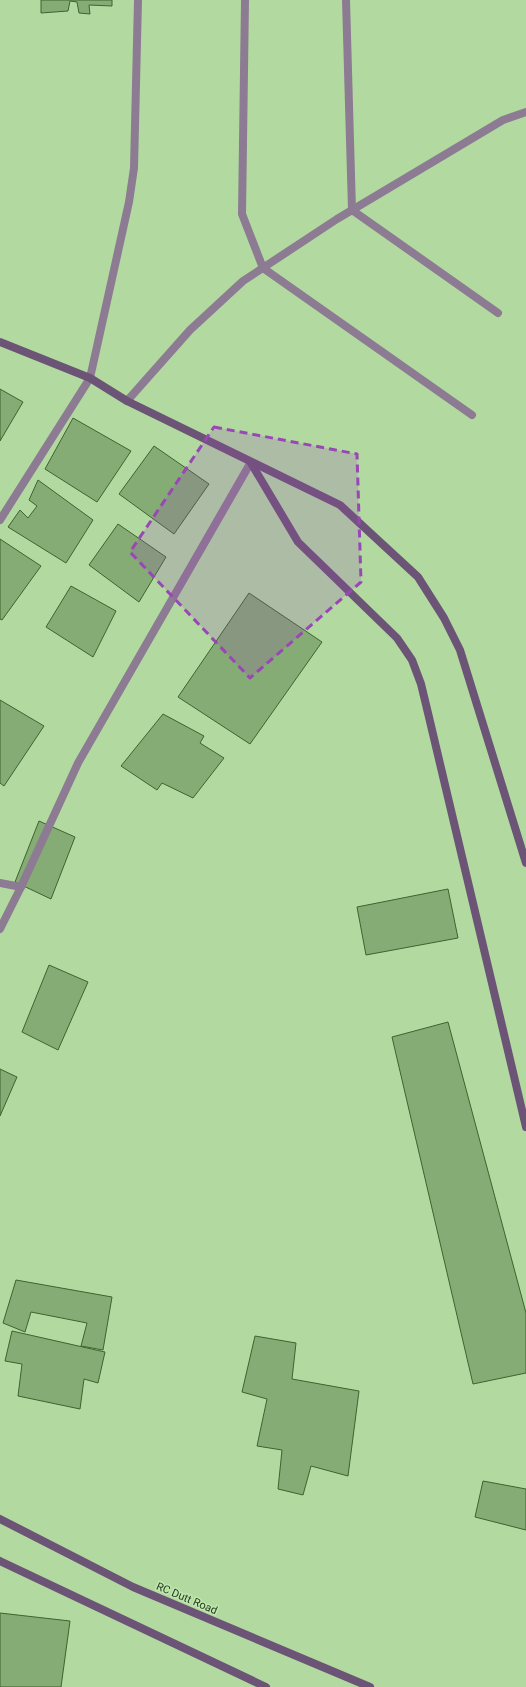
<svg xmlns="http://www.w3.org/2000/svg" width="526" height="1687" font-family="Roboto,sans-serif">
<style>
.building{fill:#84ac74;stroke:#3f632e}
.lines{fill:none;stroke-linecap:round;stroke-linejoin:round}
.street{stroke:#8c7b92;stroke-width:8}
.secondary{stroke:#6c5476;stroke-width:8}
.marked{fill:#9947b5;fill-opacity:0.2;stroke:#9947b5;stroke-width:3;stroke-dasharray:8 5;stroke-linejoin:round}
.labels{text-anchor:middle;stroke-width:3;stroke-linejoin:round;paint-order:stroke}
.street-label{font-size:11px;fill:#283821;stroke:#bee8ad}
</style>
<rect width="100%" height="100%" fill="#b2daa0"/>
<g class="building">
<path d="M41 0H112V6L89 5 90 14 79 13 77 2 70 1 68 11 41 13Z"/>
<path d="M0 389 23 402 0 441Z"/>
<path d="M73 418 131 451 97 502 45 469Z"/>
<path d="M154 446 209 484 174 534 119 494Z"/>
<path d="M38 480 93 520 66 563 8 527 20 510 28 518 37 506 29 500Z"/>
<path d="M118 524 166 557 139 602 89 565Z"/>
<path d="M0 539 41 566 2 620 0 619Z"/>
<path d="M71 586 116 611 93 657 46 627Z"/>
<path d="M249 593 322 642 250 744 178 697Z"/>
<path d="M0 700 44 726 4 786 0 783Z"/>
<path d="M163 714 204 736 200 743 224 758 193 798 162 783 157 790 121 766Z"/>
<path d="M39 821 75 837 51 899 15 882Z"/>
<path d="M448 889 458 938 366 955 357 907Z"/>
<path d="M49 965 88 982 58 1050 22 1032Z"/>
<path d="M448 1022 526 1313V1373L473 1384 392 1037Z"/>
<path d="M0 1069 17 1077 0 1116Z"/>
<path d="M16 1280 112 1297 103 1350 81 1346 87 1323 31 1312 25 1332 3 1323Z"/>
<path d="M12 1331 105 1352 98 1383 84 1379 80 1409 18 1396 22 1364 5 1361Z"/>
<path d="M255 1336 296 1343 292 1379 359 1391 348 1476 311 1466 303 1495 278 1489 282 1450 257 1446 267 1399 242 1392Z"/>
<path d="M483 1481 526 1489V1530L475 1517Z"/>
<path d="M0 1613 70 1621 61 1687H0Z"/>
</g>
<g class="lines">
<g class="street">
<path d="M245 0 242 214 263 268 472 415"/>
<path d="M346 0 352 210 498 313"/>
<path d="M127 401 190 330 243 281 337 219 503 120 526 112"/>
<path d="M0 520 90 378 129 202 134 168 138 0"/>
<path d="M0 883 21 887"/>
<path d="M0 929 21 887 78 763 251 462"/>
</g>
<g class="secondary">
<path d="M0 342 90 378 127 401 340 505 418 577 444 618 460 650 526 863"/>
<path d="M251 463 298 542 397 638 412 660 421 684 428 713 526 1127"/>
<path d="M0 1519 133 1587 370 1687"/>
<path d="M0 1561 266 1687"/>
</g>
</g>
<path class="marked" d="M214 427 357 454 361 582 250 678 130 552Z"/>
<g class="labels">
<g class="street-label">
<text transform="translate(187 1598) rotate(23)" y="4">RC Dutt Road</text>
</g>
</g>
</svg>
